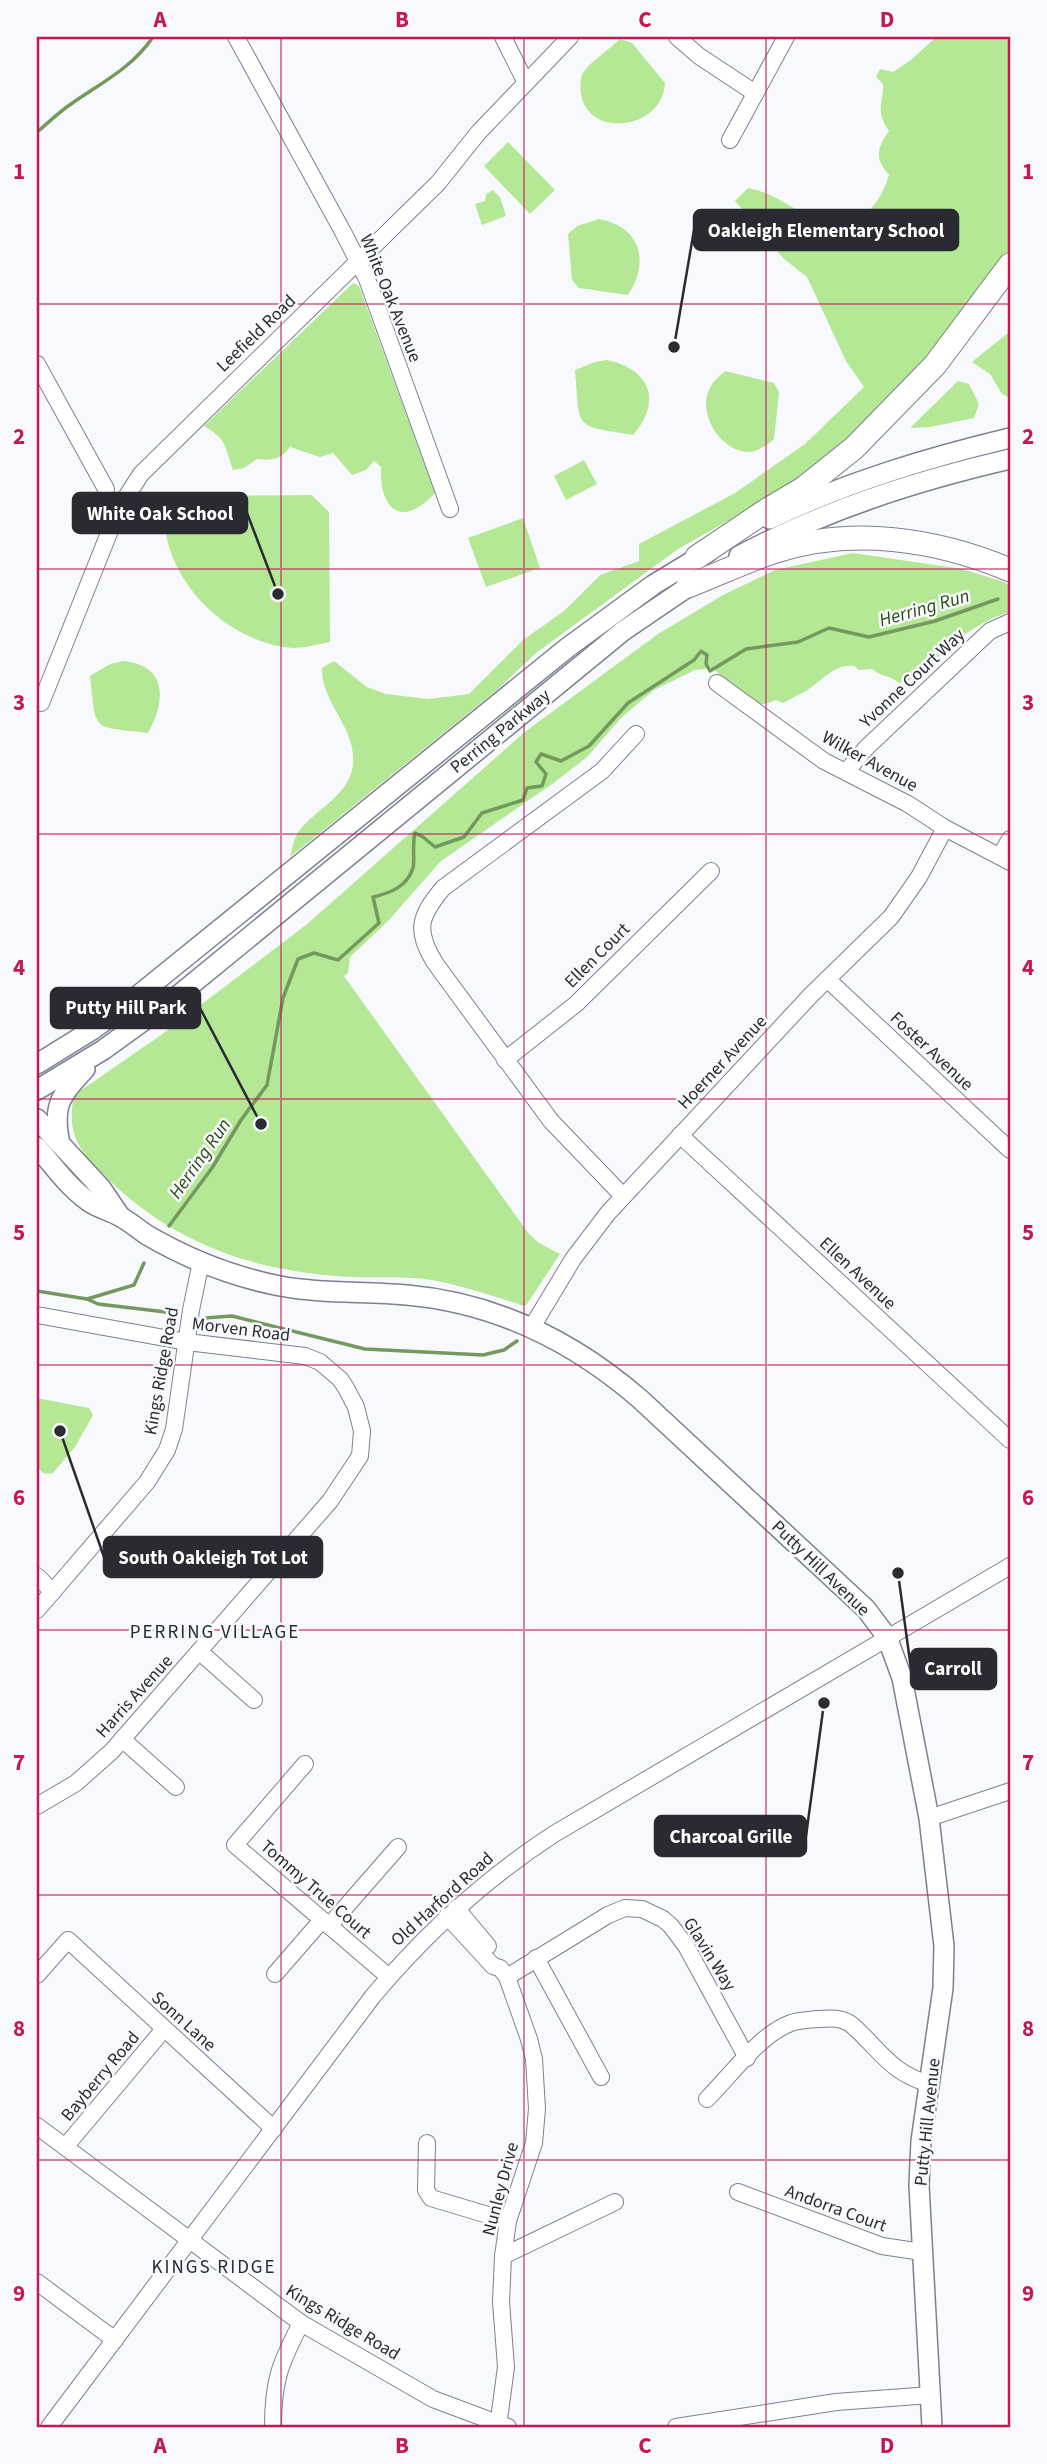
<svg xmlns="http://www.w3.org/2000/svg" width="1047" height="2464" font-family="'Source Sans 3',sans-serif">
<style>
.green{fill:#b4e894}
.lines{fill:none;stroke-linecap:round;stroke-linejoin:round}
.stream{stroke:#74995f;stroke-width:3.5}
.minor-casing{stroke:#7c8091;stroke-width:18}
.major-casing{stroke:#7c8091;stroke-width:22}
.highway-casing{stroke:#7c8091;stroke-width:25}
.minor{stroke:#fff;stroke-width:16}
.major{stroke:#fff;stroke-width:19}
.highway{stroke:#fff;stroke-width:23}
.grid{fill:none;stroke:#c2185b;stroke-width:2;stroke-opacity:0.55}
.labels{text-anchor:middle;stroke-width:5;stroke-linejoin:round;paint-order:stroke}
.street-label{font-size:18px;fill:#2a2b32;stroke:#f8f9fd}
.water-label{font-size:19px;font-style:italic;fill:#2c4d13;stroke:#f8f9fd}
.neighbourhood-label{font-size:19px;letter-spacing:2px;fill:#262a37;stroke:#f8f9fd}
.leader{fill:none;stroke:#2a2b32;stroke-width:2.5}
.callout-dot{fill:#2a2b32;stroke:#f8f9fd;stroke-width:2.5}
.callout{fill:#2a2b32;stroke:#2a2b32;stroke-width:2.5}
.callout-label{font-size:19px;text-anchor:middle;font-weight:bold;fill:#fff}
.neatline{fill:none;stroke:#c2185b;stroke-width:2.5}
.grid-label{font-size:23px;text-anchor:middle;font-weight:bold;fill:#c2185b}
</style>
<rect width="100%" height="100%" fill="#f8f9fd"/>
<g class="green">
<path d="M936 37H1010V252L1006 260 885 407 790 486 678 549 536 653 498 689 290 857C292 850 293 842 296 836 311 810 349 798 353 765 357 728 321 703 322 668L334 661 367 687 386 694 428 699 469 694 523 640 564 611 600 575 639 561V544L735 493 805 444 864 387 846 361 807 277 783 258 735 201 748 188C770 192 784 203 803 213 818 221 834 226 850 229 870 211 881 201 889 175 875 159 876 149 889 131 875 110 883 106 883 84L876 77 880 69 893 72 911 60Z"/>
<path d="M620 39 632 43 665 83C663 130 588 139 581 94 580 88 580 78 583 73 589 63 611 48 620 39Z"/>
<path d="M508 142 555 190 530 214 484 166Z"/>
<path d="M493 190 500 197 506 216 482 225 475 204 485 201 486 194Z"/>
<path d="M599 219C641 227 650 262 628 295L579 288 572 280 568 234 577 226Z"/>
<path d="M353 283 359 286 435 493C402 529 379 510 381 467L374 461 366 470 352 475 333 453 320 457 290 447C281 459 273 461 257 459L244 468 233 470C225 447 227 439 204 426Z"/>
<path d="M1009 332 1010 334V398L1002 394 990 374 972 362Z"/>
<path d="M607 360C650 369 663 401 633 435 573 425 580 431 575 370L595 362Z"/>
<path d="M725 371 774 383 779 392 774 439C767 445 759 451 750 452 721 453 696 413 710 388 713 381 720 376 725 371Z"/>
<path d="M958 381 969 384 979 404 974 418 930 427 910 428Z"/>
<path d="M584 460 597 484 566 500 554 476Z"/>
<path d="M312 495 329 512 330 642C319 644 305 648 293 648 239 644 187 601 170 550 164 533 165 514 164 496Z"/>
<path d="M523 518 540 568 486 587 468 538Z"/>
<path d="M853 553 962 569 1004 582 1010 586V612C994 616 975 627 961 637 940 651 926 678 899 683 890 675 881 677 872 669L859 670 854 666C835 664 824 679 809 689 801 694 792 698 783 703L775 700C752 715 729 684 713 668L695 670 654 690 622 717 587 757 555 782 441 861 389 920 350 957 348 973 344 976 529 1234 539 1243 560 1254 527 1304 524 1306C493 1296 463 1286 432 1280 400 1275 368 1279 336 1276 247 1269 171 1241 107 1178 79 1151 66 1134 74 1095L161 1035 306 925 526 731 658 634 723 595 775 570Z"/>
<path d="M123 661C168 665 166 702 148 733 91 726 96 733 90 676L110 664Z"/>
<path d="M37 1398 89 1408 93 1415 75 1447 52 1474 43 1473 37 1467Z"/>
</g>
<g class="lines">
<g class="stream">
<path d="M37 132C48 123 59 112 71 104 101 83 132 68 153 37"/>
<path d="M169 1226 212 1168 241 1120 267 1085 283 998 298 959 314 953 338 960 379 923 373 897C390 893 407 887 413 868 415 861 412 844 415 833L423 837 435 847 464 837 482 813 523 800 527 788 542 786 546 774 536 762 541 754 561 761 589 746 628 703 694 660 701 651 707 655 706 664 710 671 746 649 798 642 829 628 869 637 935 621 998 599"/>
<path d="M37 1291 87 1299 134 1285 144 1263"/>
<path d="M87 1299 98 1304 174 1313"/>
<path d="M205 1318 232 1316 365 1349 483 1355 504 1350 517 1341"/>
</g>
<g class="minor-casing">
<g id="minor">
<path d="M236 37 343 232 367 279 450 509"/>
<path d="M503 37 526 83"/>
<path d="M677 37 699 56 755 93"/>
<path d="M730 140 786 37"/>
<path d="M37 364 106 489"/>
<path d="M717 683 824 761 908 804 945 828 1010 862"/>
<path d="M41 703 119 508 141 474 438 183 478 133 570 37"/>
<path d="M846 772 866 748 990 631 1010 622"/>
<path d="M1000 856 1010 839"/>
<path d="M827 979 1010 1150"/>
<path d="M505 1060 576 1004 711 871"/>
<path d="M680 1135 1010 1440"/>
<path d="M623 1196 551 1121 435 963C415 930 419 917 443 888L602 771 636 734"/>
<path d="M37 1315 187 1342 305 1356 320 1362 340 1379 346 1388 356 1407 362 1431 360 1456 330 1501 112 1751 76 1783 37 1806"/>
<path d="M532 1327 573 1259 608 1213 811 995 891 917 919 877 945 828"/>
<path d="M37 1576 53 1592"/>
<path d="M37 1610 147 1482 167 1450 174 1429 191 1310 201 1262"/>
<path d="M200 1652 254 1700"/>
<path d="M122 1739 176 1787"/>
<path d="M305 1764 235 1845 389 1977"/>
<path d="M929 1818 1010 1791"/>
<path d="M456 1908 488 1946"/>
<path d="M447 1916 493 1966 500 1968 507 1977 529 2039 534 2059 537 2109 534 2143 508 2221 503 2256 501 2302 506 2367 498 2427"/>
<path d="M329 1926 398 1847"/>
<path d="M536 1958 601 2077"/>
<path d="M275 1974 322 1920"/>
<path d="M37 1975 68 1940 274 2129"/>
<path d="M507 1977 608 1915 625 1908 642 1909 663 1919 671 1926 686 1946 747 2058"/>
<path d="M707 2099C730 2076 760 2034 791 2023 799 2020 809 2020 818 2019 830 2018 843 2017 853 2026 882 2052 890 2072 929 2084"/>
<path d="M37 2126 301 2323 433 2399 508 2427"/>
<path d="M427 2143 426 2190 431 2198 508 2221"/>
<path d="M65 2147 164 2029"/>
<path d="M738 2192 882 2246 922 2252"/>
<path d="M503 2256 615 2202"/>
<path d="M37 2282 115 2340"/>
<path d="M49 2427 373 1996C426 1933 485 1879 554 1834L1010 1566"/>
<path d="M273 2427C273 2380 280 2364 301 2323"/>
<path d="M676 2427 836 2402 931 2395"/>
</g>
</g>
<g class="major-casing">
<g id="major">
<path d="M770 519C847 482 927 458 1010 438"/>
<path d="M739 556C825 510 915 481 1010 459"/>
<path d="M37 1064 92 1030 130 1002 567 648 653 585 709 551"/>
<path d="M37 1090 103 1050 175 998 623 631 701 578"/>
<path d="M37 1119 101 1188 120 1216"/>
<path d="M60 1144C52 1106 60 1096 85 1069"/>
<path d="M37 1147C53 1165 68 1187 88 1201 97 1208 111 1211 121 1217 130 1222 138 1229 147 1235 188 1259 234 1277 280 1286 322 1294 364 1291 407 1295 496 1303 573 1341 640 1399L866 1609 887 1637 902 1678 929 1818 944 1946 943 1988 921 2141 919 2185 932 2427"/>
</g>
</g>
<g class="highway-casing">
<g id="highway">
<path d="M697 557 764 512 804 488 854 448 935 365 1010 265"/>
<path d="M688 586C716 575 744 562 773 552 852 526 936 539 1010 570"/>
</g>
</g>
<use href="#minor" class="minor"/>
<use href="#major" class="major"/>
<use href="#highway" class="highway"/>
</g>
<path class="grid" d="M281 37V2427M524 37V2427M766 37V2427M37 304H1010M37 569H1010M37 834H1010M37 1099H1010M37 1365H1010M37 1630H1010M37 1895H1010M37 2160H1010"/>
<g class="labels">
<g class="street-label">
<text transform="translate(391 298) rotate(68)" y="6">White Oak Avenue</text>
<text transform="translate(256 333) rotate(-44)" y="6">Leefield Road</text>
<text transform="translate(912 678) rotate(-43)" y="6">Yvonne Court Way</text>
<text transform="translate(500 731) rotate(-39)" y="6">Perring Parkway</text>
<text transform="translate(870 761) rotate(29)" y="6">Wilker Avenue</text>
<text transform="translate(597 955) rotate(-45)" y="6">Ellen Court</text>
<text transform="translate(932 1051) rotate(43)" y="6">Foster Avenue</text>
<text transform="translate(722 1062) rotate(-47)" y="6">Hoerner Avenue</text>
<text transform="translate(858 1273) rotate(43)" y="6">Ellen Avenue</text>
<text transform="translate(241 1329) rotate(7)" y="6">Morven Road</text>
<text transform="translate(161 1371) rotate(-80)" y="6">Kings Ridge Road</text>
<text transform="translate(821 1568) rotate(44)" y="6">Putty Hill Avenue</text>
<text transform="translate(134 1696) rotate(-48)" y="6">Harris Avenue</text>
<text transform="translate(316 1889) rotate(41)" y="6">Tommy True Court</text>
<text transform="translate(442 1899) rotate(-42)" y="6">Old Harford Road</text>
<text transform="translate(710 1954) rotate(58)" y="6">Glavin Way</text>
<text transform="translate(184 2021) rotate(42)" y="6">Sonn Lane</text>
<text transform="translate(100 2076) rotate(-50)" y="6">Bayberry Road</text>
<text transform="translate(927 2122) rotate(-84)" y="6">Putty Hill Avenue</text>
<text transform="translate(500 2189) rotate(-75)" y="6">Nunley Drive</text>
<text transform="translate(836 2208) rotate(20)" y="6">Andorra Court</text>
<text transform="translate(343 2322) rotate(31)" y="6">Kings Ridge Road</text>
</g>
<g class="water-label">
<text transform="translate(924 607) rotate(-16)" y="7">Herring Run</text>
<text transform="translate(199 1158) rotate(-55)" y="7">Herring Run</text>
</g>
<g class="neighbourhood-label">
<text x="215" y="1638">PERRING VILLAGE</text>
<text x="214" y="2273">KINGS RIDGE</text>
</g>
</g>
<path class="leader" d="M674 347L694 230M278 594L247 513M261 1124L200 1008M60 1431L104 1557M898 1573L911 1669M824 1703L806 1836"/>
<g class="callout-dot">
<circle cx="674" cy="347" r="7"/>
<circle cx="278" cy="594" r="7"/>
<circle cx="261" cy="1124" r="7"/>
<circle cx="60" cy="1431" r="7"/>
<circle cx="898" cy="1573" r="7"/>
<circle cx="824" cy="1703" r="7"/>
</g>
<g class="callout">
<rect x="694" y="210" width="264" height="40" rx="7"/>
<rect x="73" y="493" width="174" height="40" rx="7"/>
<rect x="51" y="988" width="149" height="40" rx="7"/>
<rect x="104" y="1537" width="218" height="40" rx="7"/>
<rect x="911" y="1649" width="85" height="40" rx="7"/>
<rect x="655" y="1816" width="151" height="40" rx="7"/>
</g>
<g class="callout-label">
<text x="826" y="237">Oakleigh Elementary School</text>
<text x="160" y="520">White Oak School</text>
<text x="126" y="1014">Putty Hill Park</text>
<text x="213" y="1564">South Oakleigh Tot Lot</text>
<text x="953" y="1675">Carroll</text>
<text x="731" y="1843">Charcoal Grille</text>
</g>
<rect width="1047" height="2464" fill="none" stroke="#f8f9fd" stroke-width="77"/>
<rect x="38" y="38" width="971" height="2388" class="neatline"/>
<g class="grid-label">
<text x="160" y="27">A</text>
<text x="402" y="27">B</text>
<text x="645" y="27">C</text>
<text x="887" y="27">D</text>
<text x="19" y="179">1</text>
<text x="1028" y="179">1</text>
<text x="19" y="444">2</text>
<text x="1028" y="444">2</text>
<text x="19" y="710">3</text>
<text x="1028" y="710">3</text>
<text x="19" y="975">4</text>
<text x="1028" y="975">4</text>
<text x="19" y="1240">5</text>
<text x="1028" y="1240">5</text>
<text x="19" y="1505">6</text>
<text x="1028" y="1505">6</text>
<text x="19" y="1770">7</text>
<text x="1028" y="1770">7</text>
<text x="19" y="2036">8</text>
<text x="1028" y="2036">8</text>
<text x="19" y="2301">9</text>
<text x="1028" y="2301">9</text>
<text x="160" y="2453">A</text>
<text x="402" y="2453">B</text>
<text x="645" y="2453">C</text>
<text x="887" y="2453">D</text>
</g>
</svg>
